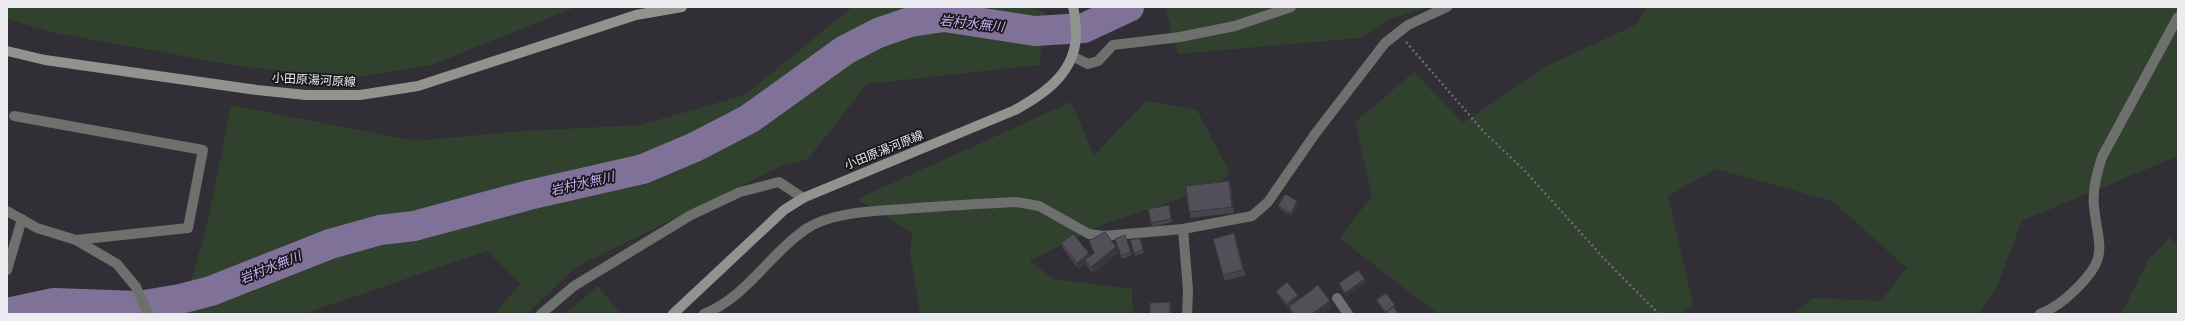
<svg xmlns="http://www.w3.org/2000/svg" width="2185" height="321" font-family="'Libre Baskerville','Noto Sans JP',serif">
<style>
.green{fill:#30412e}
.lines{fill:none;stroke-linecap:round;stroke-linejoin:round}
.river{stroke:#7f7198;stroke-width:30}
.path{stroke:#6c6a71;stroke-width:2.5;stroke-dasharray:2 3;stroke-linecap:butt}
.minor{stroke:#6d706c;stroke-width:10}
.secondary{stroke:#8f948e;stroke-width:10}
.wall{fill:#47444c}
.shaded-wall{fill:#39373e}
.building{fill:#524f58;stroke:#39373e}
.labels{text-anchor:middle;stroke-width:3.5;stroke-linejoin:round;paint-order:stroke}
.street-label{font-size:12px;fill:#ecebf0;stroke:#18171b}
.water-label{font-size:13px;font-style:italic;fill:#c8b2f1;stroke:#18171b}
</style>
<rect width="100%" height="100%" fill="#312e36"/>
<g class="green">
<path d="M7 7H576L432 65 348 79 239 66 55 33 7 19Z"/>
<path d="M852 7H1029L1046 12 1039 65 867 84 808 159 782 166 574 268 527 314H494L520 284 487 251 304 314H182L208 221 231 105 415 141 522 131 640 125 745 95Z"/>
<path d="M1165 7H1429L1389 19 1360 38 1178 54Z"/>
<path d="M1646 7H2178V156L2022 221 1998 284 1979 314H1794L1812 298 1881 301 1907 268 1832 201 1716 169 1668 196 1693 304 1681 314H1438L1339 238 1372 196 1355 122 1414 72 1463 123 1545 67 1637 24Z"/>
<path d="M1147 101 1197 110 1230 173 1216 187 1101 225 1029 261 1054 279 1132 289 1133 314H920L910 252 912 233 857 199 1071 102 1094 155Z"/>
<path d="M2170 237 2178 246V314H2121L2149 259Z"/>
<path d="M598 286 621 314H564Z"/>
</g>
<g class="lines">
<path class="river" d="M7 313 54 303 138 306 180 299 211 291 330 244 380 230 414 226 529 195 643 169 695 147 749 119 845 50 878 33 910 22 944 17 1035 31 1084 28 1129 7"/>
<path class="path" d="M1406 42 1484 132 1524 170 1610 265 1659 314"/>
<g class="minor">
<path d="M1072 56 1088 64 1098 61 1113 45 1180 37 1235 26 1291 7"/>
<path d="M14 116 203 150 188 228 76 240"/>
<path d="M7 211 37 228 76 240 117 264 136 287 148 314"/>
<path d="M1183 229 1188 290 1187 314"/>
<path d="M7 270 22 219"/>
<path d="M1337 298 1348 314"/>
<path d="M541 314 574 286 691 215 740 192 779 182 803 198"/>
<path d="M704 314C747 297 769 254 806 229 832 212 874 211 904 209 941 206 979 204 1016 202L1039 206 1089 234 1103 236 1183 229 1252 216 1268 202 1315 134 1385 43 1408 25 1447 7"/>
<path d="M2040 314C2053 309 2065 300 2075 290 2109 257 2099 249 2094 207 2092 190 2097 172 2102 157L2178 17"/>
</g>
<g class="secondary">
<path d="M7 51 45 60 257 90 306 95H360L418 86 636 15 682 7"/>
<path d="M673 314 784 210 803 198 1015 110C1048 92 1078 70 1076 29 1075 21 1075 14 1073 7"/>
</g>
</g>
<g class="wall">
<path d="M1229 181 1231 187 1234 213 1191 218 1189 212Z"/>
<path d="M1299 204 1292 216 1280 209 1278 206Z"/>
<path d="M1170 208 1172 222 1152 227 1151 223Z"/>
<path d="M1234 233 1236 239 1246 275 1225 281 1223 275Z"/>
<path d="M1125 235 1132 255 1122 259 1115 239Z"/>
<path d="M1140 238 1144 253 1135 256 1134 253Z"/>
<path d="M1061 243 1090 256 1119 253 1093 273 1087 266 1086 263 1079 269 1063 249Z"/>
<path d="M1366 282 1346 296 1340 287 1339 283Z"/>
<path d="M1276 291 1298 295 1299 298 1288 307 1277 294Z"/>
<path d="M1376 300 1395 305 1396 308 1385 313 1378 303Z"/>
<path d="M1330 301 1332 306 1322 314H1292L1289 307Z"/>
</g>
<g class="shaded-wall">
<path d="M1229 181 1231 187 1234 213 1232 207Z"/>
<path d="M1297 201 1299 204 1292 216 1291 213Z"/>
<path d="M1234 233 1236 239 1246 275 1243 270Z"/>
<path d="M1116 247 1119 253 1093 273 1091 267Z"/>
<path d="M1089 253 1091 259 1085 260 1086 263 1079 269 1077 263Z"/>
<path d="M1365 279 1366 282 1346 296 1345 293Z"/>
<path d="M1298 295 1299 298 1288 307 1287 304Z"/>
<path d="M1330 301 1332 306 1322 314H1312Z"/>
<path d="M1170 302 1172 308V314H1170Z"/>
<path d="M1395 305 1396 308 1389 314 1386 312Z"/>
</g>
<g class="building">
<path d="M1229 181 1232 207 1189 212 1186 186Z"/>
<path d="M1285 194 1297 201 1291 213 1278 206Z"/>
<path d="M1169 205 1171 219 1151 223 1148 209Z"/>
<path d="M1105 232 1116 247 1091 267 1085 260 1094 253 1089 241Z"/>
<path d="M1234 233 1243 270 1223 275 1213 239Z"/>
<path d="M1073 234 1089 253 1077 263 1061 243Z"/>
<path d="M1125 235 1131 252 1121 256 1115 239Z"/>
<path d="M1140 238 1143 250 1134 253 1130 240Z"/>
<path d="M1358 270 1365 279 1345 293 1339 283Z"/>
<path d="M1287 282 1298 295 1287 304 1276 291Z"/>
<path d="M1318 285 1330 301 1312 314H1294L1289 307Z"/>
<path d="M1386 293 1395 305 1386 312 1376 300Z"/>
<path d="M1170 302V314H1150V303Z"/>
<path d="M1393 307 1399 314H1384Z"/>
</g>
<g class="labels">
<g class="street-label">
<text transform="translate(314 80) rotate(3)" y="4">小田原湯河原線</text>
<text transform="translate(884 150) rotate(-22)" y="4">小田原湯河原線</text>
</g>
<g class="water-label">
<text transform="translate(972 23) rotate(6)" y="5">岩村水無川</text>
<text transform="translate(582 183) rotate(-13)" y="5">岩村水無川</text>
<text transform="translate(270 267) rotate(-22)" y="5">岩村水無川</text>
</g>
</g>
<rect width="2185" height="321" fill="none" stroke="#ecebf0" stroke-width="16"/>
</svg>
